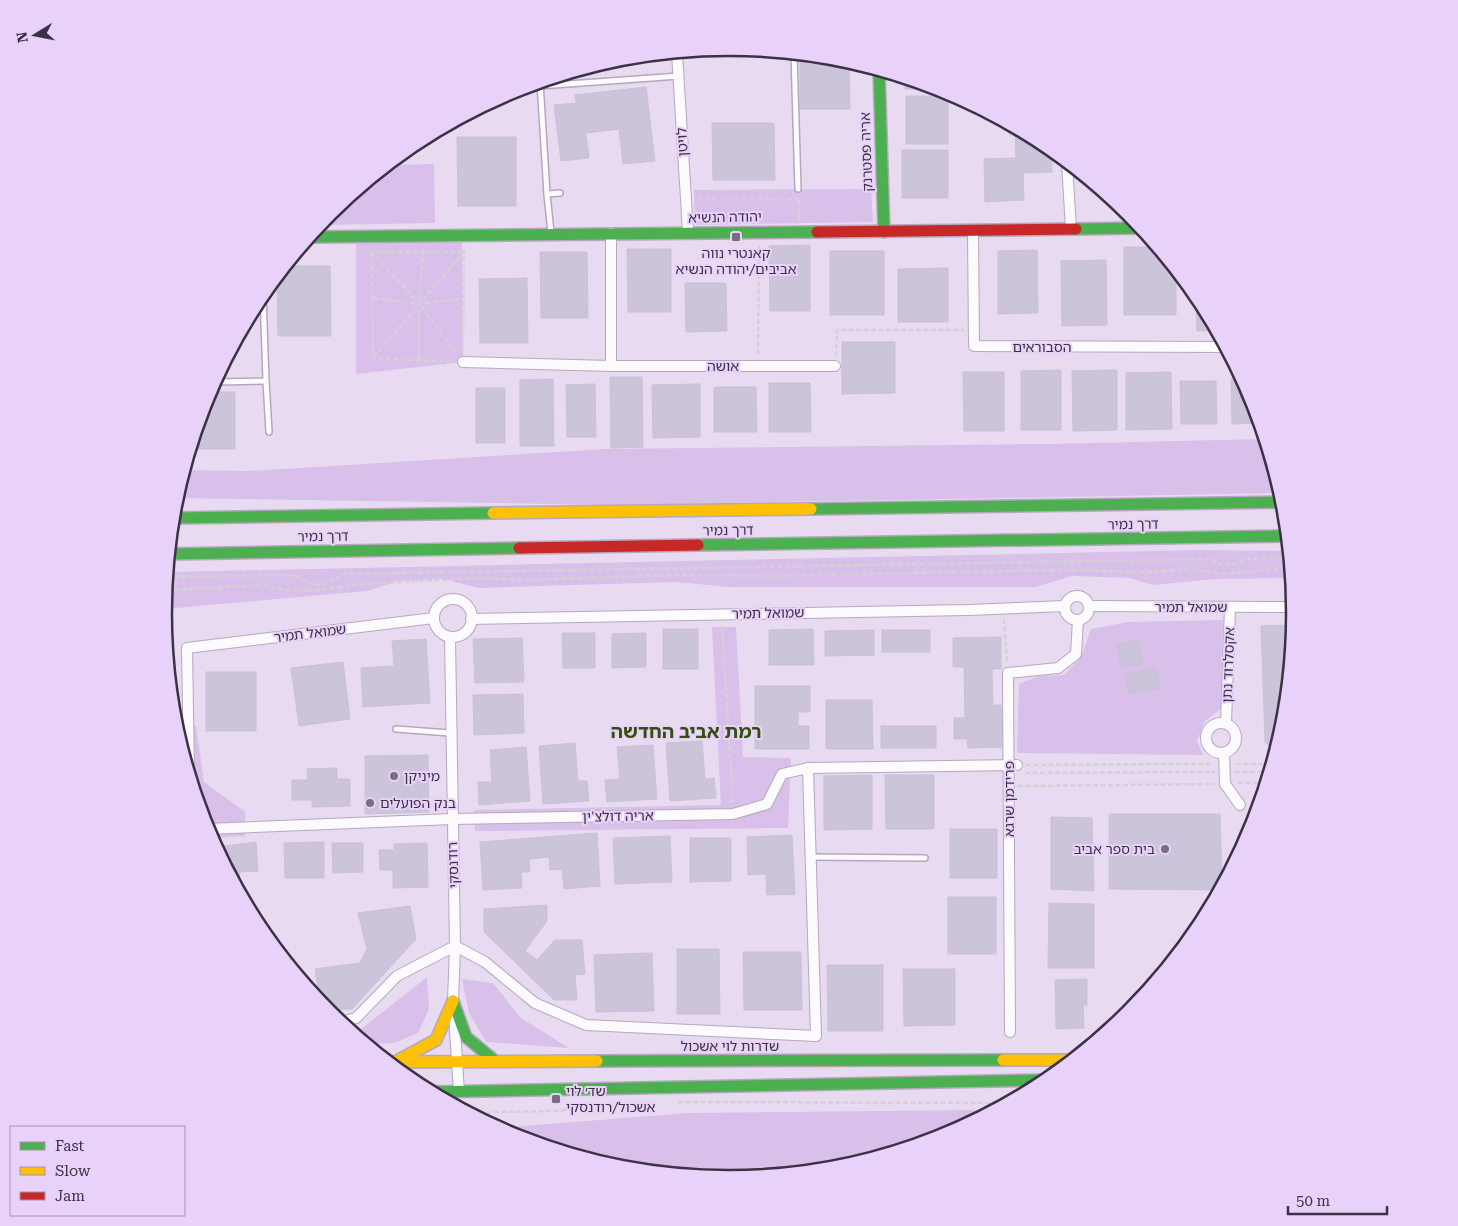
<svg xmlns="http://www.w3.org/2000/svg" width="1458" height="1226" font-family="'Roboto Serif','Noto Sans Hebrew',serif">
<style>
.green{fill:#d9c0ea}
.building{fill:#cbc4da;stroke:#c9c1d5}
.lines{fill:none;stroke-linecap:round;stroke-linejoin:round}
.lane-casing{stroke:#b4a9bc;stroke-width:8}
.street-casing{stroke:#b4a9bc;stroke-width:12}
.fast-casing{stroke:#b4a9bc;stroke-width:14}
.slow-casing{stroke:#b4a9bc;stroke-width:14}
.jam-casing{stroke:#b4a9bc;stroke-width:14}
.path{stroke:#d4d1d7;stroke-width:2.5;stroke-dasharray:5 2.5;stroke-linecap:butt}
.lane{stroke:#fcfafd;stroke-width:5}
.street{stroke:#fcfafd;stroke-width:10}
.fast{stroke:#4caf50;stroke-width:11}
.slow{stroke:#ffc107;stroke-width:11}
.jam{stroke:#c62828;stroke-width:11}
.poi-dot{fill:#796d81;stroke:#e9d2fa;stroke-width:2}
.labels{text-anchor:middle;stroke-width:4;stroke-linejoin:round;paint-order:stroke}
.street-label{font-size:14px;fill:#3d3245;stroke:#e9d2fa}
.poi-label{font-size:14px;fill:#3d3245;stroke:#e9d2fa;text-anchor:start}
.district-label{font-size:19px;font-weight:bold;fill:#33500a;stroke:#e9d2fa}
.rim{fill:none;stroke:#3d3245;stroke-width:2.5}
</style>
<rect width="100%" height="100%" fill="#e8dbf1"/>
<g class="green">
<path d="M434 164 435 223 320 225 329 213 388 165Z"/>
<path d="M871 189 873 222 695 225 694 190Z"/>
<path d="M356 240 462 241 463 362 356 374Z"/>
<path d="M1264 439 1281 493 611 505 176 498 184 470 249 471 606 449 1049 444Z"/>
<path d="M1200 550 1288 551 1291 578 1216 579 1153 585 1129 578 1072 576 1036 587H729L676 582 479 588 443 579 397 581 368 591 164 609 168 572Z"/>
<path d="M1223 620 1222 708 1205 721 1197 741 1203 755 1017 753 1019 684 1039 676 1064 675 1081 657 1091 629 1128 622Z"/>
<path d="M712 627H736L743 757 791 758 788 828 475 831 474 810 721 805Z"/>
<path d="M196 726 204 782 245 812V836L211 838 206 829 177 731Z"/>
<path d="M427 977 429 1009 418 1033 394 1043 367 1044 355 1034Z"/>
<path d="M462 979 493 983 521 1018 569 1048 486 1042 469 1013Z"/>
<path d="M970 1110 989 1112 945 1136 839 1168 729 1178 618 1168 512 1135 499 1128 687 1113Z"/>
</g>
<g class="building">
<path d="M729 48 749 49 715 50Z"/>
<path d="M800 54 849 61 850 109H800Z"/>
<path d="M905 78 940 89H905Z"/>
<path d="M646 87 655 161 623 164 619 129 586 133 589 158 561 161 554 105 576 103 575 95Z"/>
<rect x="906" y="96" width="42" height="48"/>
<path d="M712 123H774L775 180H713Z"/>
<path d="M1015 129 1043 143 1051 150 1052 172 1023 173 1024 200 985 202 984 159 1016 158Z"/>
<path d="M457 137H516V206H458Z"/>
<rect x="902" y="150" width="46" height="48"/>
<path d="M810 245V311H770L769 246Z"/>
<path d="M1124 247H1156L1176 271V315H1124Z"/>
<path d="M627 249H671V312H628Z"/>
<path d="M1037 250 1038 313 998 314V251Z"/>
<rect x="830" y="251" width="54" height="64"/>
<path d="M540 252H587L588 318H541Z"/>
<path d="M1106 260 1107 325 1062 326 1061 261Z"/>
<path d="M286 266H330L331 336H278L277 276Z"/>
<path d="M948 268V322H898V269Z"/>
<path d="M527 278 528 343H480L479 279Z"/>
<path d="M685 283H726L727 331 686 332Z"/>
<path d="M1196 295 1199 299 1216 330 1197 331Z"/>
<path d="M842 342H895V393L842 394Z"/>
<path d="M1061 370V430H1021V371Z"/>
<path d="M1117 370V430L1073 431 1072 371Z"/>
<path d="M963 372H1004V431H964Z"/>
<path d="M1171 372 1172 429 1126 430V373Z"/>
<path d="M610 377H642L643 447 611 448Z"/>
<path d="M553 379 554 446H520V380Z"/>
<path d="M1231 379H1242L1252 397 1260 423 1232 424Z"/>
<path d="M1180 381H1216L1217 424H1181Z"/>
<path d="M769 383H810L811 432H769Z"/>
<path d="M595 384 596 437H567L566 385Z"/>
<path d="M700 384V437L653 438 652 385Z"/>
<path d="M714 387H756L757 432H714Z"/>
<rect x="476" y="388" width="29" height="55"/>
<path d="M209 392H235V449H191Z"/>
<path d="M1286 625 1287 641 1292 640 1284 724 1275 752 1265 742 1261 626Z"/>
<rect x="663" y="629" width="35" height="40"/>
<path d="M813 629 814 665H769V630Z"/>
<path d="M874 630V655L825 656V631Z"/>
<rect x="882" y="630" width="48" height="22"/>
<path d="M562 633H595V668H563Z"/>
<path d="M646 633V667L612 668V634Z"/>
<path d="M1001 637V669H992L993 705H1001L1002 747 968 748 967 739H954V718H965L964 667H953V638Z"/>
<path d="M522 638 524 682 475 683 473 639Z"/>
<path d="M426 639 430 703 363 707 361 668 394 666 392 641Z"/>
<path d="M1138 640 1143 663 1121 667 1117 645Z"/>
<path d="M343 662 350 719 299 726 291 668Z"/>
<path d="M174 665 177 684 171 685 169 666Z"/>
<path d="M1156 668 1160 688 1129 694 1125 675Z"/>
<rect x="206" y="672" width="50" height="59"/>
<path d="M755 686H810V712H798V726H809V749H755Z"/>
<path d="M523 694 524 733 474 735 473 695Z"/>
<path d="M826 700H872L873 749H826Z"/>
<rect x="881" y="726" width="55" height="22"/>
<path d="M702 741 705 779 714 778 716 798 670 801 666 743Z"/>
<path d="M575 743 578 781H587L589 801 543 804 539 746Z"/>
<path d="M653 745 657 799 607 802 605 780 620 779 617 747Z"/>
<path d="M526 747 530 801 479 805 478 782H492L490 750Z"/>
<path d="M428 755 429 812 365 814V756Z"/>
<path d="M337 768V779H350V806L312 807V800H292V780H308L307 769Z"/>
<path d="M872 775V829L824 830V776Z"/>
<path d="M885 775H934V829H886Z"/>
<path d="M1109 814H1220L1222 885 1219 890 1109 889Z"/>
<path d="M1051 817 1092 818 1094 891 1051 889Z"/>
<rect x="950" y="829" width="47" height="49"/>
<path d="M597 833 600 886 564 889 562 869 550 870 549 857 529 859 530 872H521L522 888 483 890 480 842Z"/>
<path d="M792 835 795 894 767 895 766 874 748 875 747 837Z"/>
<path d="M670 836 672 882 615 884 613 838Z"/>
<path d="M690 838H731V881L690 882Z"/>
<path d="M256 842 258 871 239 872 241 893 216 847Z"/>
<path d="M324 842V878H285L284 843Z"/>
<path d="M332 843H363V872L333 873Z"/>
<path d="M427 843 428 887 393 888V870H380L379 850H394V844Z"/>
<rect x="948" y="897" width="48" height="57"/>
<path d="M1049 903 1094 904V968H1048Z"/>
<path d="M547 905V921L525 951 537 960 555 940H582L585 974 575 975 577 1000H554L484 932V909Z"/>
<path d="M410 906 416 939 352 1009 327 1010 320 1002 315 969 360 963 367 949 358 913Z"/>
<path d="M677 949H719L720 1014H677Z"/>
<path d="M743 952H801L802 1010H744Z"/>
<path d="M652 953 654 1011 596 1012 594 955Z"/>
<path d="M827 965H883V1031H828Z"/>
<path d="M903 969H955V1025L904 1026Z"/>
<path d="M1087 979V1006L1083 1004 1084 1028 1056 1029 1055 980Z"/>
</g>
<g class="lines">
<g class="lane-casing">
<g id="lane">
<path d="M794 54 798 189"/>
<path d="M540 82 547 194"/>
<path d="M540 86 679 76"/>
<path d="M551 233 547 194 560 193"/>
<path d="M266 381 269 432"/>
<path d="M214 382 266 381 263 294"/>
<path d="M396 729 450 733"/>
<path d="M811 857 925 858"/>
</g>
</g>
<g class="street-casing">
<g id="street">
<path d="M677 53 688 232"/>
<path d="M1067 163 1071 229"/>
<path d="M973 231 974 346 1225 347"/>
<path d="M463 362 611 366H835"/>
<path d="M611 366V233"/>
<circle cx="1077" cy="608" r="12"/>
<circle cx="453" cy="618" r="19"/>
<path d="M1089 606 1294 607"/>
<path d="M471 619 968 610 1065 606"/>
<path d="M450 637 455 946 453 1001 459 1092"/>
<circle cx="1221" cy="738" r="15"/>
<path d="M1226 723 1230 607"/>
<path d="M1224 753 1225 784 1240 805"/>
<path d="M189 772 187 648 434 618"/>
<path d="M202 816 207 830"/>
<path d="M207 829 452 819 733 814 767 804 782 774 808 768 1017 765"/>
<path d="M341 1022 356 1018 397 976 455 946 485 962 535 1003 586 1025 816 1036 808 768"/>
<path d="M1010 1032 1008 673 1058 668 1076 654 1078 620"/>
</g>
</g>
<g class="fast-casing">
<g id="fast">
<path d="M879 70 884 232"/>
<path d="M1076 229 1141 228"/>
<path d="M310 237 817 232"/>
<path d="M811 509 1283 502"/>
<path d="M173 518 493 513"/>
<path d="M698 545 1287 536"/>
<path d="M169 554 519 548"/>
<path d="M453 1001 466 1037 495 1061"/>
<path d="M597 1061 1003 1060"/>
<path d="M431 1092 1048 1080"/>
</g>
</g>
<g class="slow-casing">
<g id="slow">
<path d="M493 513 811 509"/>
<path d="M1003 1060H1071"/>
<path d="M397 1061 436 1040 453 1001"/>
<path d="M389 1062 597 1061"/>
</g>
</g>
<g class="jam-casing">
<g id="jam">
<path d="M817 232 1076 229"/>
<path d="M519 548 698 545"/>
</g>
</g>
<g class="path">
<path d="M697 198 799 199"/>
<path d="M799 220V199"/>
<path d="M372 251 373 358 452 362"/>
<path d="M373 298 419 304 463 298"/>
<path d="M463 351 464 249"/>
<path d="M456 353 419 304 372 252H464"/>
<path d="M758 354 759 245"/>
<path d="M836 356 837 330H964"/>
<path d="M374 357 463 253"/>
<path d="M419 360V304L423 252"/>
<path d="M167 577 295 575C313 589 325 586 344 574L1212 559 1216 564 1233 565 1245 559 1289 558"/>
<path d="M166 590 267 585 291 591 319 590 361 584 479 578 527 580 671 575 775 576 1061 570 1152 572 1188 569 1223 574 1290 568"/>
<path d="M1004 619 1007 661"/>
<path d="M722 626 733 803"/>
<path d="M1236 764H1271"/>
<path d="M1026 765 1213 764"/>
<path d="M1235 772H1269"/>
<path d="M1025 773 1215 772"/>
<path d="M1238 783H1265"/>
<path d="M1018 786 1215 784"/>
<path d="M678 1102 1007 1103"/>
<path d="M480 1118 492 1112 557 1111 610 1103"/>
</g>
<use href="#lane" class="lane"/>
<use href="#street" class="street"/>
<use href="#fast" class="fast"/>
<use href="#slow" class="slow"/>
<use href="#jam" class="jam"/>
</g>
<g class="poi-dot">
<rect x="731" y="232" width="10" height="10" rx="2.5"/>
<circle cx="394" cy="776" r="5"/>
<circle cx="370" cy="803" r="5"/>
<circle cx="1165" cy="849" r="5"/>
<rect x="551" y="1094" width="10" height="10" rx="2.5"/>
</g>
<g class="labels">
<g class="street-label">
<text transform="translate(682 142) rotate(-93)" y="5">לויטן</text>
<text transform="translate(866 152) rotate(-92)" y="5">אריה פסטרנק</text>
<text transform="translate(725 217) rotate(-1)" y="5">יהודה הנשיא</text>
<text x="1042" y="352">הסבוראים</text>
<text x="723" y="371">אושה</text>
<text transform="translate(1133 524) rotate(-1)" y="5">דרך נמיר</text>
<text transform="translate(728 530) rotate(-1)" y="5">דרך נמיר</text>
<text transform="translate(323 536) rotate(-1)" y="5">דרך נמיר</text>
<text x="1191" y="612">שמואל תמיר</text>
<text transform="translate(768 613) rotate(-1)" y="5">שמואל תמיר</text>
<text transform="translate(310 633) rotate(-7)" y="5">שמואל תמיר</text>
<text transform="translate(1228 665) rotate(-88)" y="5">אקסלרוד נתן</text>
<text transform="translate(1009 799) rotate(-90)" y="5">פרידמן שרגא</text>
<text transform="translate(618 816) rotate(-1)" y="5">אריה דולצ'ין</text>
<text transform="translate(453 865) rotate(-92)" y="5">רודנסקי</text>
<text x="730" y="1051">שדרות לוי אשכול</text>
</g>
<g class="poi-label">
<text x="736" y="258" text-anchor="middle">קאנטרי נווה<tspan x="736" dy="16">אביבים/יהודה הנשיא</tspan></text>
<text x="404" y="781">מיניקן</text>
<text x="380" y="808">בנק הפועלים</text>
<text x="1155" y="854" text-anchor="end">בית ספר אביב</text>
<text x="566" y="1096">שד׳ לוי<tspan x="566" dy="16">אשכול/רודנסקי</tspan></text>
</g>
<g class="district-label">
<text x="686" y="738">רמת אביב החדשה</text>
</g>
</g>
<path d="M0 0H1458V1226H0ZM172 613a557 557 0 1 1 1114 0a557 557 0 1 1-1114 0Z" fill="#e9d2fa" fill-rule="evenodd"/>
<path class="rim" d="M172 613a557 557 0 1 1 1114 0a557 557 0 1 1-1114 0Z"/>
<rect x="10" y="1126" width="175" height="90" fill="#e9d2fa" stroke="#a492b2"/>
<rect x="20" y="1142" width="25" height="8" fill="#4caf50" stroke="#a492b2"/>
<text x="55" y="1151" font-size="15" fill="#3d3245">Fast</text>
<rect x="20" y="1167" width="25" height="8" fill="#ffc107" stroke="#a492b2"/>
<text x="55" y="1176" font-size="15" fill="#3d3245">Slow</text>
<rect x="20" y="1192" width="25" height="8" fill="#c62828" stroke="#a492b2"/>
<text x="55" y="1201" font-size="15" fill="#3d3245">Jam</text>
<g transform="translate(35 35) rotate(260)" stroke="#e9d2fa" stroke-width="4" paint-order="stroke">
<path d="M0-4L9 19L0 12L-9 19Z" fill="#3d3245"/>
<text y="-8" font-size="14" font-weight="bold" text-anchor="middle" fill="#3d3245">N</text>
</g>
<path d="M1288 1206v8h99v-8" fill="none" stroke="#3d3245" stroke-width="2.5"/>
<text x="1296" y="1206" font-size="15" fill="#3d3245" stroke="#e9d2fa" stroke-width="4" paint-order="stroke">50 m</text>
</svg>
